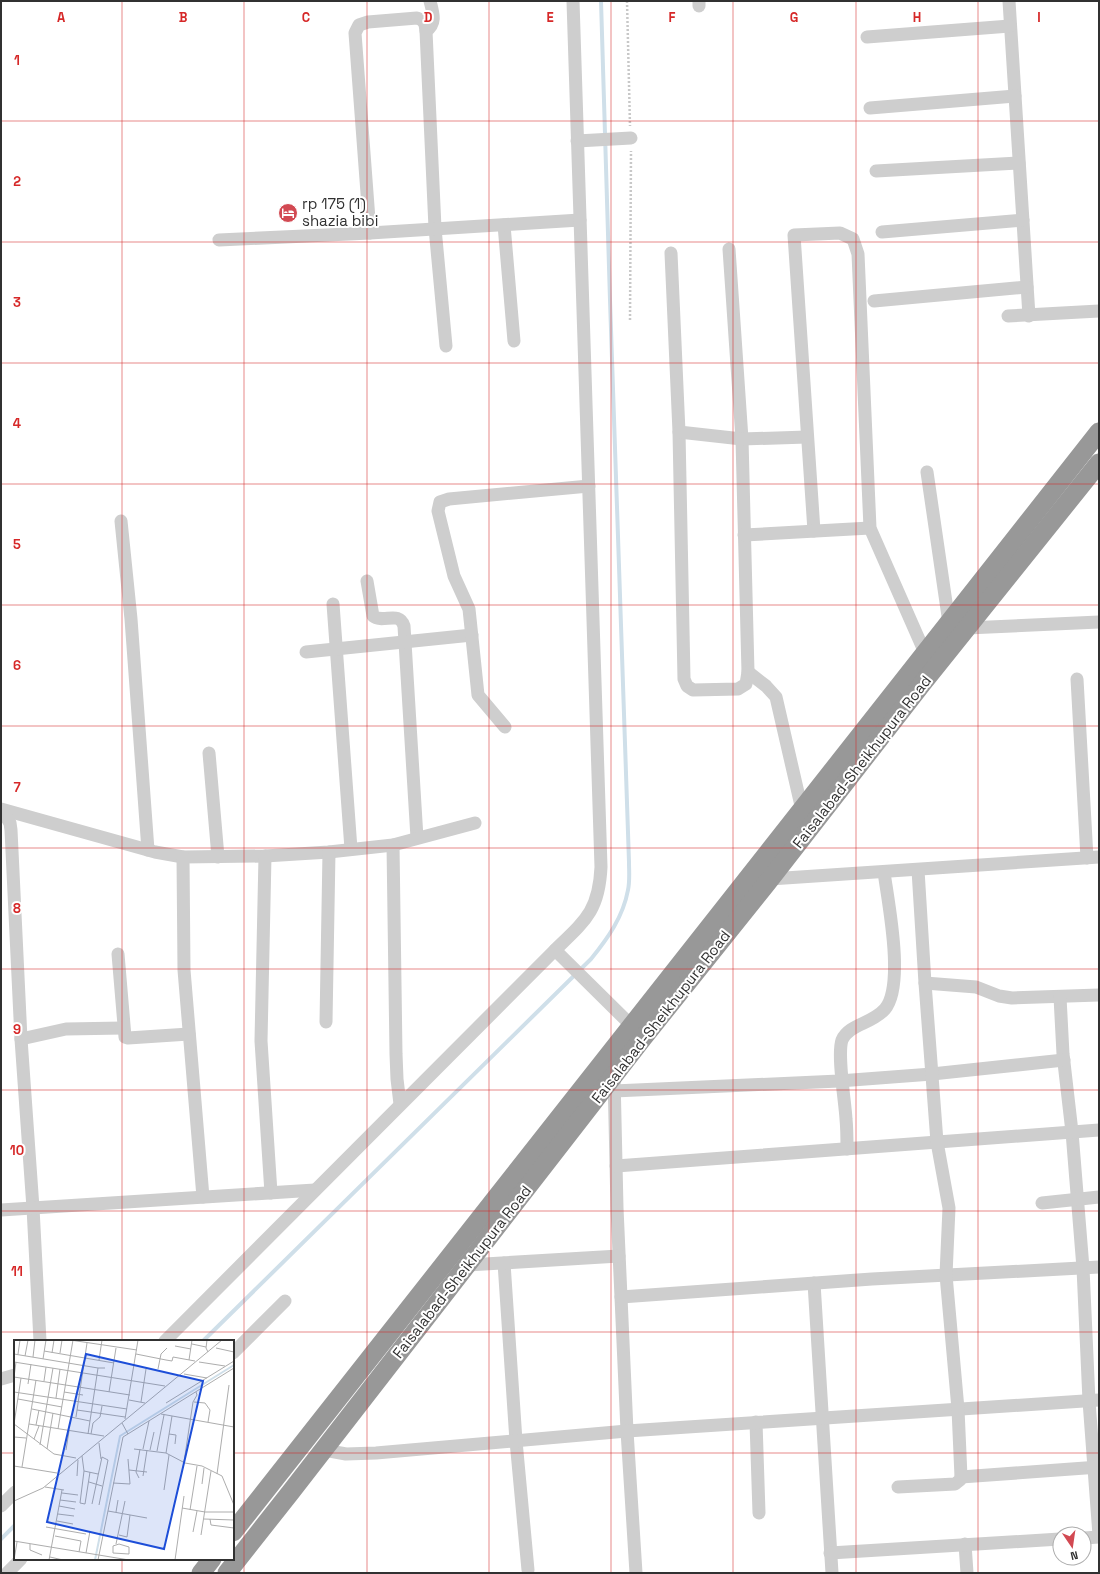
<svg xmlns="http://www.w3.org/2000/svg" width="1100" height="1574" font-family="'Space Grotesk',sans-serif">
<style>
.lines{fill:none;stroke-linecap:round;stroke-linejoin:round}
.stream{stroke:#cfdfe9;stroke-width:4}
.path{stroke:#c8c8c8;stroke-width:2.5;stroke-dasharray:2 2;stroke-linecap:butt}
.minor{stroke:#cecece;stroke-width:13}
.highway{stroke:#989898;stroke-width:19}
.grid{fill:none;stroke:#d62828;stroke-width:1;stroke-opacity:0.55}
.labels{text-anchor:middle;stroke-width:4;stroke-linejoin:round;paint-order:stroke}
.poi-label{font-size:15px;fill:#313131;stroke:#fff;text-anchor:start}
.street-label{font-size:15px;fill:#313131;stroke:#fff}
.inset-river{fill:none;stroke:#cfdfe9;stroke-width:2}
.inset-road{fill:none;stroke:#adadad;stroke-width:1}
.view{fill:#1d4ed8;fill-opacity:0.15;stroke:#1d4ed8;stroke-width:2}
.inset-edge{fill:none;stroke:#313131;stroke-width:2}
.grid-label{font-size:13px;text-anchor:middle;font-weight:bold;fill:#d62828;stroke:#fff;stroke-width:4;stroke-linejoin:round;paint-order:stroke}
</style>
<rect width="100%" height="100%" fill="#fff"/>
<g class="lines">
<g class="stream">
<path d="M203 1341 591 959C608 938 623 917 628 890 630 881 629 871 629 862L610 300 601 1"/>
<path d="M1 1539 15 1525"/>
</g>
<g class="path">
<path d="M627 1 630 126"/>
<path d="M630 320 631 151"/>
</g>
<g class="minor">
<path d="M699 1V6"/>
<path d="M1009 1 1029 316"/>
<path d="M426 31C437 23 433 13 430 1"/>
<path d="M867 37 1010 26"/>
<path d="M870 108 1015 96"/>
<path d="M577 141 631 138"/>
<path d="M876 171 1019 163"/>
<path d="M504 225 514 341"/>
<path d="M882 232 1023 220"/>
<path d="M370 233 355 33 359 25 368 22 417 18 422 20 425 24 426 31 435 228 446 346"/>
<path d="M219 240 370 233 580 220"/>
<path d="M671 253 679 432 684 679 687 686 693 690 738 689 746 684 748 672 742 439 729 249"/>
<path d="M874 301 1027 287"/>
<path d="M1008 316 1099 311"/>
<path d="M679 432 742 439 807 437"/>
<path d="M927 472 949 623"/>
<path d="M121 521 131 619 148 850"/>
<path d="M814 531 794 235 840 233 853 239 858 254 870 528 925 653"/>
<path d="M744 535 870 528"/>
<path d="M367 581 373 616C383 624 399 610 404 626L417 838"/>
<path d="M333 604 351 849"/>
<path d="M967 628 1099 622"/>
<path d="M306 652 472 635"/>
<path d="M748 672 766 686 776 697 802 810"/>
<path d="M1077 679 1087 858"/>
<path d="M505 727 478 695 469 609 454 576 438 511 440 502 449 499 589 486"/>
<path d="M209 753 218 857"/>
<path d="M1 809 155 852 183 857 265 856 329 852 393 845 475 823"/>
<path d="M2 810 10 823 11 830 21 1039 33 1208 40 1341"/>
<path d="M393 845 396 1054 397 1079 400 1104"/>
<path d="M265 856 261 1041 271 1193"/>
<path d="M183 857 184 970 203 1197"/>
<path d="M770 879 1099 857"/>
<path d="M555 950 637 1031"/>
<path d="M118 954 125 1037 128 1038 189 1034"/>
<path d="M925 983 976 987 999 996 1012 998 1099 995"/>
<path d="M1060 997 1063 1054 1072 1132 1083 1268 1089 1401 1099 1535"/>
<path d="M326 1022 329 852"/>
<path d="M21 1039 66 1029 123 1028"/>
<path d="M614 1076 617 1208 627 1431 636 1573"/>
<path d="M614 1091 839 1081 932 1074 1064 1060"/>
<path d="M847 1149C847 1139 847 1129 846 1119 845 1101 837 1055 842 1040 849 1024 872 1024 885 1009 905 985 888 902 884 872"/>
<path d="M616 1166 1099 1130"/>
<path d="M1042 1203 1099 1197"/>
<path d="M1 1210 315 1190"/>
<path d="M504 1263 516 1441 528 1570"/>
<path d="M468 1265 619 1256"/>
<path d="M814 1283 832 1573"/>
<path d="M621 1297 872 1279 1099 1267"/>
<path d="M165 1341 555 950C585 921 599 911 601 867L573 1"/>
<path d="M233 1353 285 1301"/>
<path d="M1 1379 15 1375"/>
<path d="M756 1422 759 1513"/>
<path d="M324 1450 346 1454 376 1453 627 1431 1099 1400"/>
<path d="M961 1477 1099 1467"/>
<path d="M898 1487 955 1484 960 1480 961 1477 958 1409 946 1275 949 1208 937 1142 925 983 918 870"/>
<path d="M1 1506 15 1492"/>
<path d="M1084 1538 1099 1537"/>
<path d="M965 1544 967 1573"/>
<path d="M830 1553 1060 1539"/>
<path d="M7 1573 21 1559"/>
</g>
<g class="highway">
<path d="M233 1532 1099 432"/>
<path d="M201 1573 212 1559"/>
<path d="M227 1573 290 1493 643 1038 767 883 922 684 1099 463"/>
</g>
</g>
<path class="grid" d="M122 1V1341M244 1V1573M367 1V1573M489 1V1573M611 1V1573M733 1V1573M856 1V1573M978 1V1573M1 121H1099M1 242H1099M1 363H1099M1 484H1099M1 605H1099M1 726H1099M1 848H1099M1 969H1099M1 1090H1099M1 1211H1099M1 1332H1099M1 1453H15M233 1453H1099M122 1559V1573"/>
<defs>
<g id="hotel-disc" transform="scale(1)"><circle r="9.5" fill="#d24952" stroke="#fff"/><path d="M-6-4.5h1.5V1H6V5H4.5V3h-9V5H-6ZM-4 0a1.8 1.8 0 1 1 3.6 0ZM.5 0V-2.5h3Q6-2.5 6 0Z" fill="#fff"/></g>
</defs>
<g fill-rule="evenodd">
<use href="#hotel-disc" x="288" y="213"/>
</g>
<g class="labels">
<g class="poi-label">
<text x="302" y="209">rp 175 (1)<tspan x="302" dy="17">shazia bibi</tspan></text>
</g>
<g class="street-label">
<text transform="translate(862 762) rotate(-52)" y="5">Faisalabad-Sheikhupura Road</text>
<text transform="translate(661 1017) rotate(-52)" y="5">Faisalabad-Sheikhupura Road</text>
<text transform="translate(462 1272) rotate(-52)" y="5">Faisalabad-Sheikhupura Road</text>
</g>
</g>
<g transform="translate(14 1340)">
<rect width="220" height="220" fill="#fff"/>
<path class="inset-river" d="M81 220 106 96 220 25"/>
<path class="inset-road" d="M56 0 123 10M193 0 192 8 194 12M178 4 192 7M161 6 177 9M202 8 220 12M30 11 100 23M38 13 40 0M46 13 48 0M0 14 84 28M4 14 6 0M122 14 152 20 158 21 159 17 181 21M11 16 14 0M19 17 21 0M29 19 32 0M85 20 88 0M175 20 178 0M0 22 151 46M185 22 211 26M144 29 147 14 153 8M170 34 193 38M0 37 116 55M0 37 2 22M30 41 32 27M14 44 17 24M0 52 113 69M50 52 69 55M95 52 102 8M42 58 46 29M4 59 48 67M115 60 131 63M127 62 132 29M180 62 191 63 196 70 194 82M152 63 220 21M18 69 76 81M63 70 111 77M147 74 220 87M62 77 73 3M111 79 124 0M108 83 114 94M0 84 40 114 62 118M0 84 7 38M15 84 90 96M22 85 25 70M44 89 59 0M74 94 84 28H91M77 94 79 83 86 77 88 66M155 94 162 95 161 104M0 97 12 98M20 99 25 86M85 103 87 119M26 105 39 28M33 109 39 73M120 109 152 113 171 123 188 126 208 136 220 165M129 109 135 81M52 110 55 91M136 110 140 92M143 111 150 75M152 113 158 76M68 116 70 131 66 163 71 164 76 132M170 122 179 62 183 55 182 52M0 126 43 133M8 127 22 40M115 130 133 132M70 131 84 134M203 134 215 45M63 136 64 120M129 136 133 110M125 138 122 132 126 109M75 142 88 146M99 143 116 144 114 119M188 144 190 128M31 147 50 150M150 150 155 115M48 153 64 155M46 160 62 162M0 161 29 148 208 0M78 164 88 117 94 120 85 165M45 166 61 169M168 168 191 172H220M176 170 183 126M94 171 133 178M102 172 104 160M44 174 60 176M190 179 220 180M196 179 197 185 220 188M43 181 59 184M32 187 72 194M179 192 183 171M105 195 113 197 116 175M187 195 197 131M41 196 67 201 65 212M0 201 115 220M16 204V210L28 215M102 204 111 161M105 204 115 207V214L99 213V206ZM72 213 76 191M36 217 49 220M0 220 3 202M35 220 48 150M84 220 109 97 220 28M161 220 170 156"/>
<path class="view" d="M72 14 189 41 150 209 33 182Z"/>
<rect width="220" height="220" class="inset-edge"/>
</g>
<g class="grid-label">
<text x="61" y="22">A</text>
<text x="183" y="22">B</text>
<text x="306" y="22">C</text>
<text x="428" y="22">D</text>
<text x="550" y="22">E</text>
<text x="672" y="22">F</text>
<text x="794" y="22">G</text>
<text x="917" y="22">H</text>
<text x="1039" y="22">I</text>
<text x="17" y="65">1</text>
<text x="17" y="186">2</text>
<text x="17" y="307">3</text>
<text x="17" y="428">4</text>
<text x="17" y="549">5</text>
<text x="17" y="670">6</text>
<text x="17" y="792">7</text>
<text x="17" y="913">8</text>
<text x="17" y="1034">9</text>
<text x="17" y="1155">10</text>
<text x="17" y="1276">11</text>
</g>
<rect width="1100" height="1574" fill="none" stroke="#313131" stroke-width="4"/>
<g transform="translate(1072 1546) rotate(167)"><circle r="19" fill="#ffffff" stroke="#adadad"/>
<path d="M0-3L7 15L0 10L-7 15Z" fill="#d24952"/>
<text y="-6" font-size="11" font-weight="bold" text-anchor="middle" fill="#313131">N</text>
</g>
</svg>
